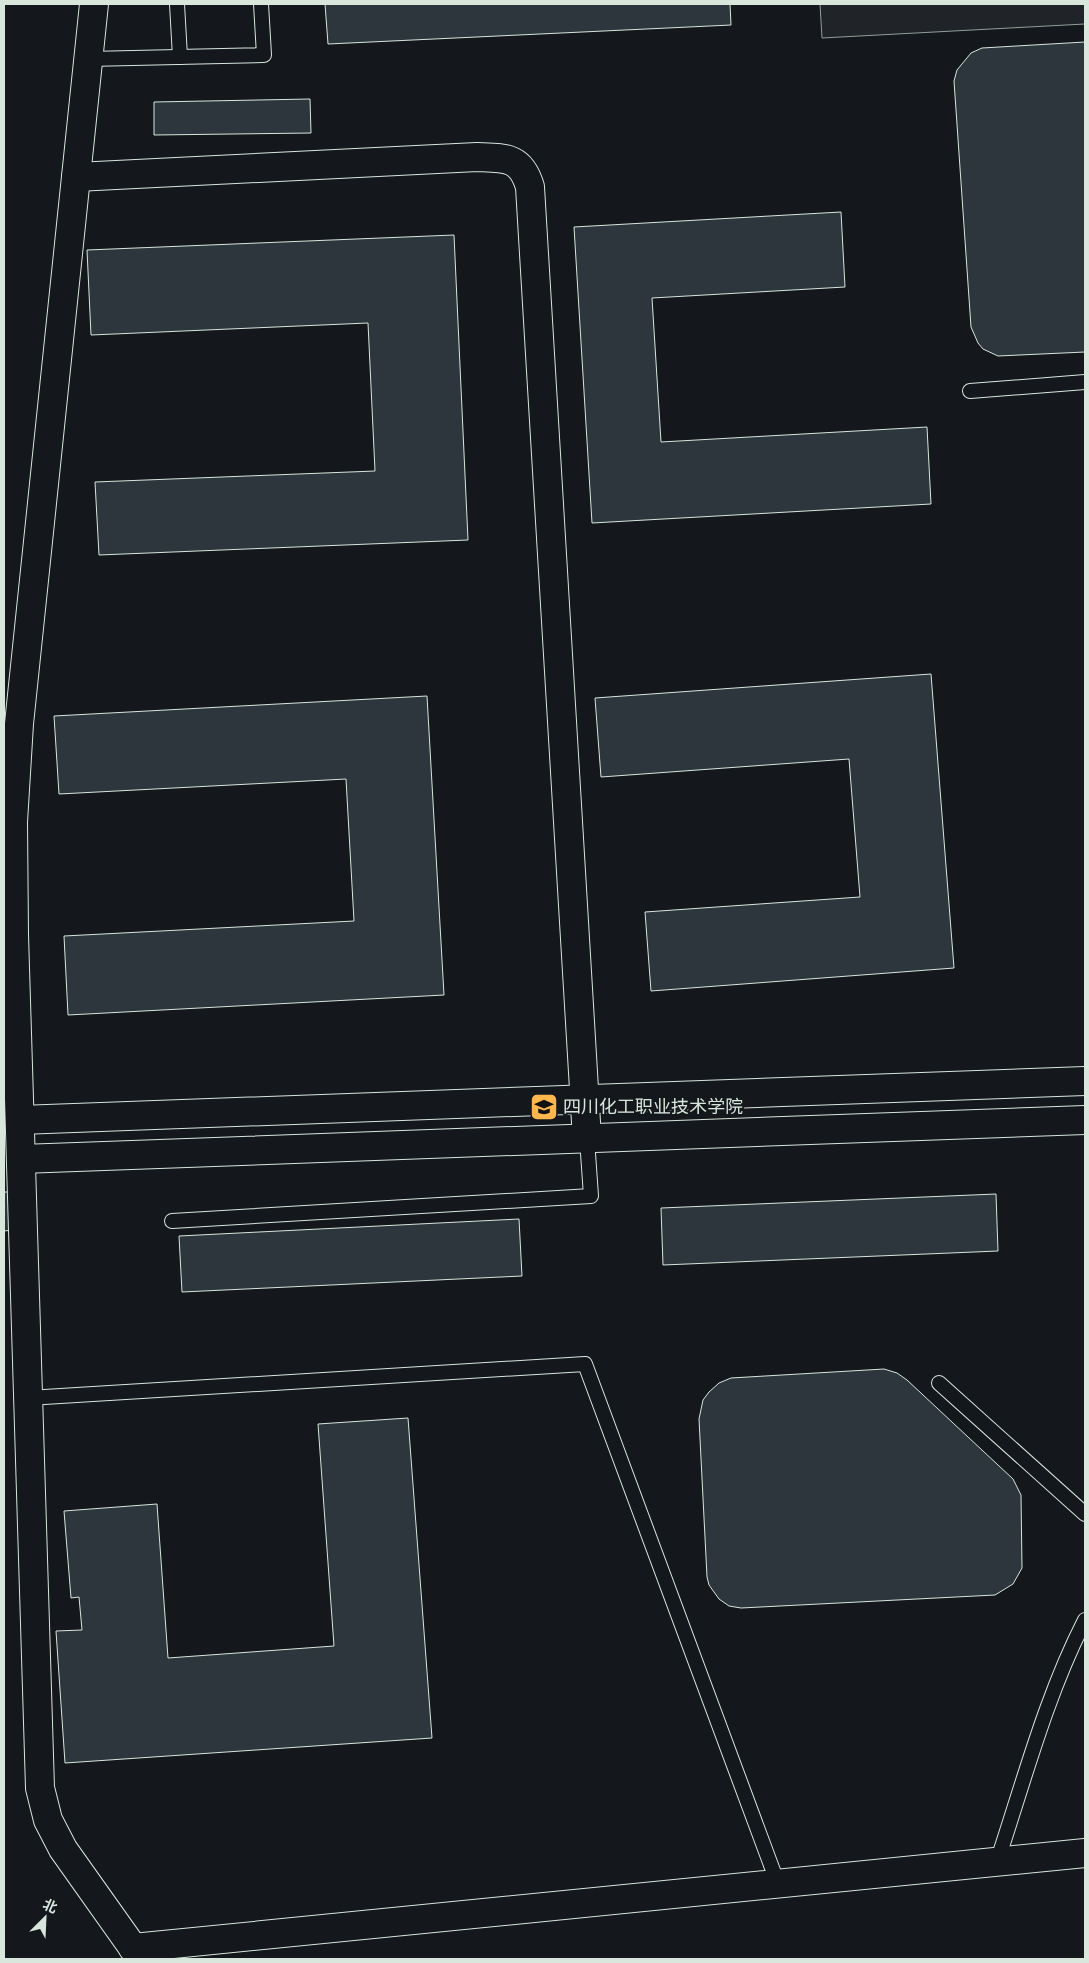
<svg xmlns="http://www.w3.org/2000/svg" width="1089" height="1963" font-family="'Nunito Sans','Noto Sans SC',sans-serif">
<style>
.green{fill:#202428;stroke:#939e99}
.building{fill:#2c363c;stroke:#d8e6dc}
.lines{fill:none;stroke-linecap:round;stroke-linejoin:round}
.lane-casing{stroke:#d8e6dc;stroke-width:16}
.street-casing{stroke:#d8e6dc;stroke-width:30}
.lane{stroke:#14181c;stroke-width:14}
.street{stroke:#14181c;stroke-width:28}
.labels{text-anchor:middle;stroke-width:4;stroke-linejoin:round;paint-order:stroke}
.poi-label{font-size:18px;fill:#d8e6dc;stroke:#14181c;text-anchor:start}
</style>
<rect width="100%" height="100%" fill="#14181c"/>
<path class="green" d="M820 4H1085V24L822 38Z"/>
<g class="building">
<path d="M325 4H730L731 25 328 44Z"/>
<path d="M1085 42V352L998 356 983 349 978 343 971 327 954 81 957 70 971 53 982 48Z"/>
<path d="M310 99 311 133 154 135V102Z"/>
<path d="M841 212 845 287 652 298 661 442 927 427 931 504 592 523 574 227Z"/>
<path d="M454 235 468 540 99 555 95 482 375 471 368 323 91 335 87 250Z"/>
<path d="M931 674 954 968 651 991 645 912 860 897 849 759 601 777 595 698Z"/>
<path d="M427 696 444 995 68 1015 64 936 354 921 346 779 59 794 54 716Z"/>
<path d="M4 1192H11L13 1230 4 1231Z"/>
<path d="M996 1194 998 1251 663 1265 661 1208Z"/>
<path d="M519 1219 522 1276 182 1292 179 1236Z"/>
<path d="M884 1369 897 1373 907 1380 1013 1479 1021 1495 1022 1568 1013 1584 995 1595 741 1608 729 1606 719 1599 709 1585 707 1577 699 1419 703 1400 709 1392 719 1383 731 1378Z"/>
<path d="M408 1418 432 1738 65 1763 56 1631 82 1630 79 1597 71 1598 64 1511 157 1504 168 1658 334 1646 318 1424Z"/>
</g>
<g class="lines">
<g class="lane-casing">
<g id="lane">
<path d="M177 4 180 57"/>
<path d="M88 59 264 55 261 4"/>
<path d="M970 391 1085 382"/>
<path d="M172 1221 591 1196 587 1139"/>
<path d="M939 1383 1085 1514"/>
<path d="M28 1398 585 1364 778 1884"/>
<path d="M997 1862C1024 1781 1046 1696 1085 1620"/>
</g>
</g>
<g class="street-casing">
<g id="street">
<path d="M94 4 19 724 13 822 14 935 40 1788 48 1820 63 1849 141 1959"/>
<path d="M76 177 477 157C505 158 521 156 530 187L587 1139"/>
<path d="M20 1120 1085 1081"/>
<path d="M21 1159 1085 1120"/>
<path d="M133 1948 1085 1853"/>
</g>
</g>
<use href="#lane" class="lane"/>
<use href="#street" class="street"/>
</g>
<defs>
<g id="university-square" transform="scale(1.4375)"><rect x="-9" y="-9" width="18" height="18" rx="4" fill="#ffb74d" stroke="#14181c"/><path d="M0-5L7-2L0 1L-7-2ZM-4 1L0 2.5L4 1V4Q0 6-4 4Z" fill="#111"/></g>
</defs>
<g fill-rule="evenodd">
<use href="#university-square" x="544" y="1107"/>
</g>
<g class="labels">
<g class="poi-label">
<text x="563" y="1113">四川化工职业技术学院</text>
</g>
</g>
<rect width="1089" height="1963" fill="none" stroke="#d8e6dc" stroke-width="10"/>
<g transform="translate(45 1918) rotate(24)" stroke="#14181c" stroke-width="4" paint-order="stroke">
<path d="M0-4L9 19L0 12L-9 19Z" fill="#d8e6dc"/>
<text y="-8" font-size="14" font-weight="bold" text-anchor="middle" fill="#d8e6dc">北</text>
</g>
</svg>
